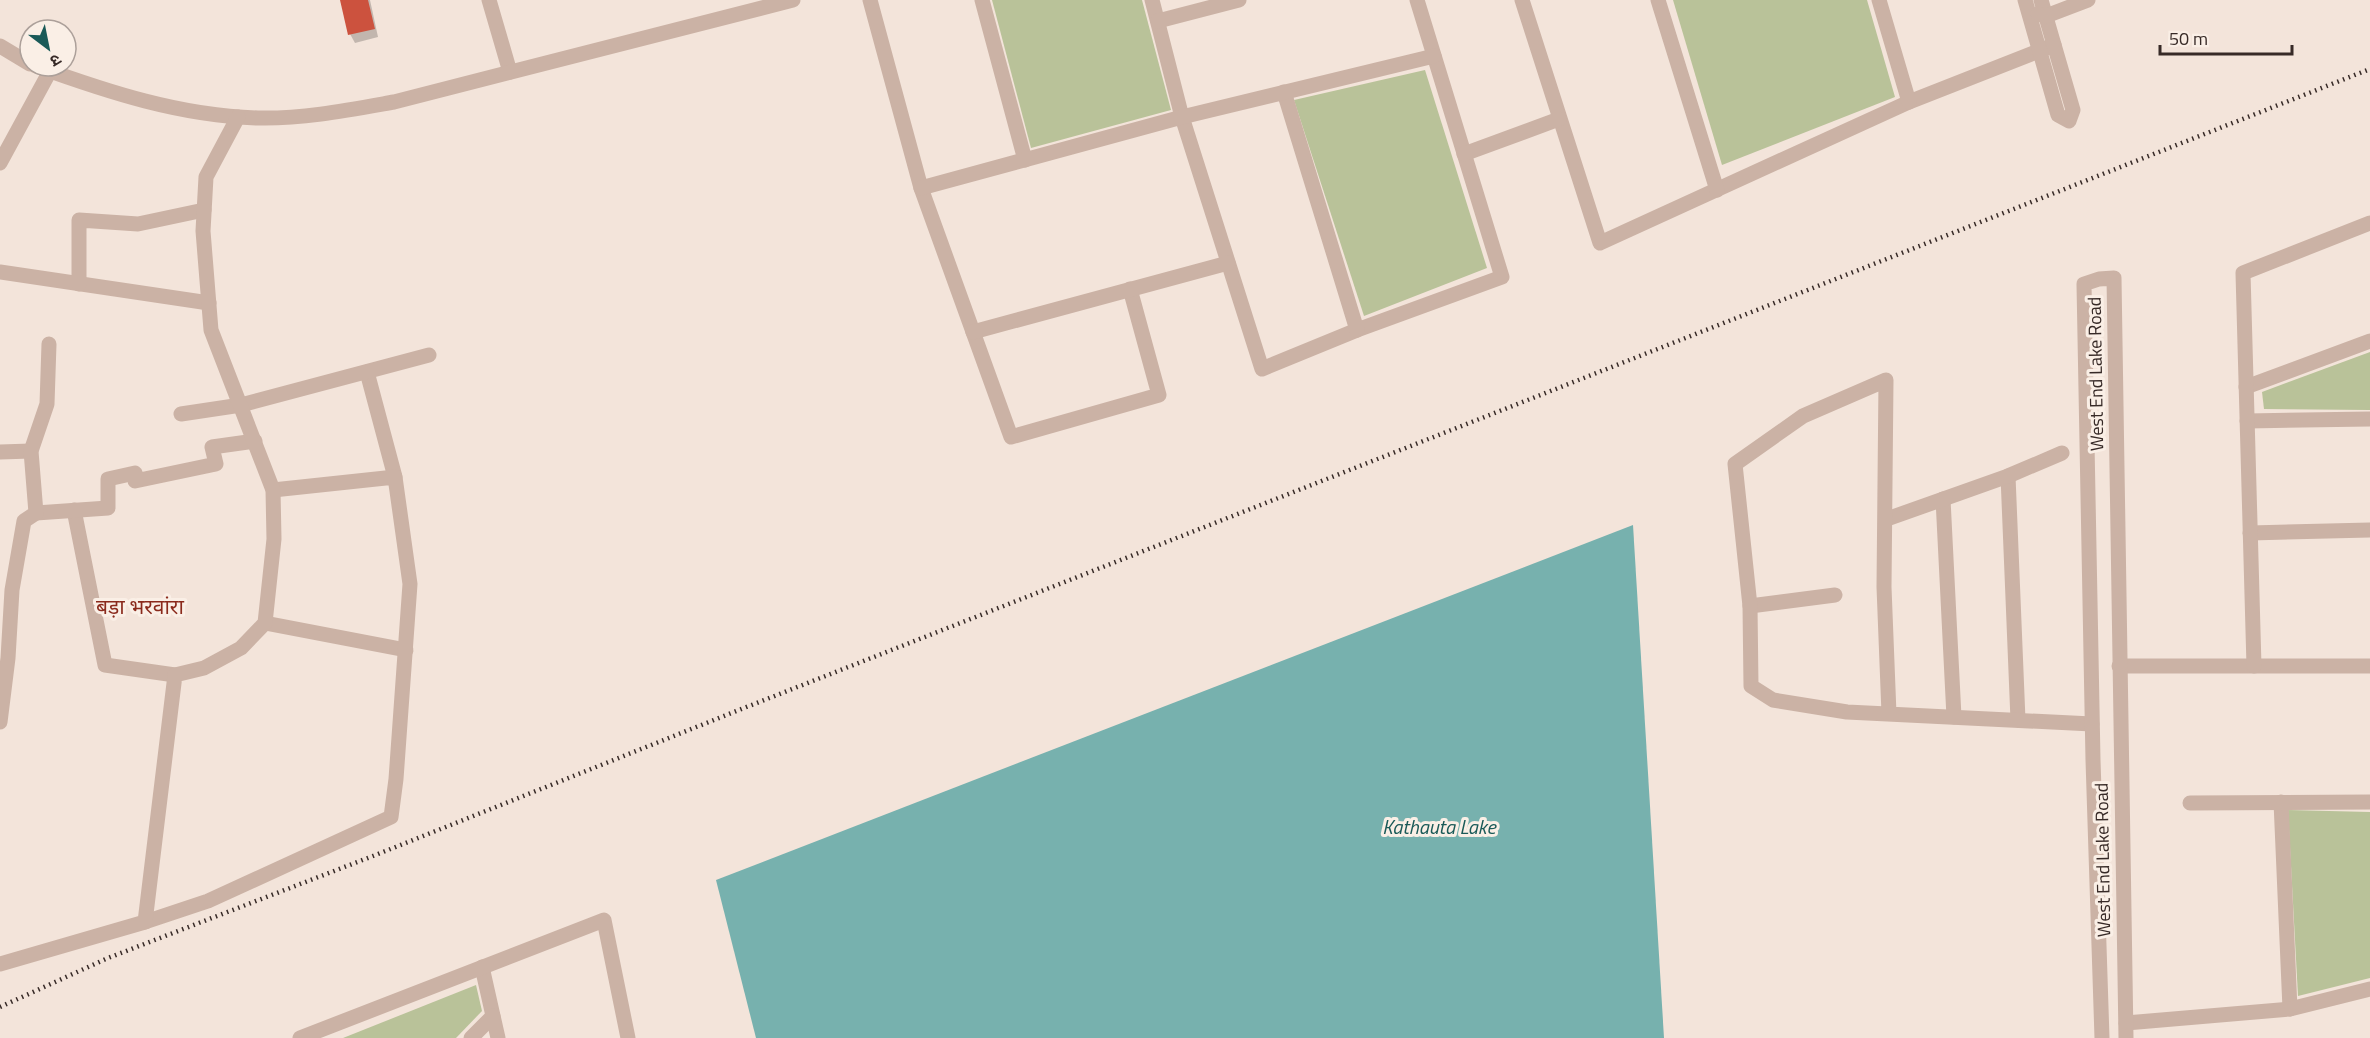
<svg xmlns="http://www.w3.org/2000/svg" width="2370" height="1038" font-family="'Titillium Web','Noto Sans Devanagari',sans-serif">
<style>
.green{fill:#b9c299}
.water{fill:#77b1ae}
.shadow{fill:#0003}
.building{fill:#cc523e}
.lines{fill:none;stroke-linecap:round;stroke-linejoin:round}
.minor{stroke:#cbb2a5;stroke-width:15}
.rail{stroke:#372a27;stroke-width:4.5;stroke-dasharray:1.5 4.5;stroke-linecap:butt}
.labels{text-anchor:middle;stroke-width:6;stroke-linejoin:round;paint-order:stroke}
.street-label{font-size:18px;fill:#372a27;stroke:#faefe6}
.water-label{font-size:20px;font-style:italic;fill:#1a5a58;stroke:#faefe6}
.quarter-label{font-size:21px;fill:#8a2a1c;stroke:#faefe6}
</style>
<rect width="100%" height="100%" fill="#f3e4da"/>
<g class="green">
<path d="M992 0H1142L1171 110 1031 148Z"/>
<path d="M1673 0H1867L1895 97 1722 165Z"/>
<path d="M1425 70 1487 268 1364 316 1294 100Z"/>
<path d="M2370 352V410L2264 409 2262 392Z"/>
<path d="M2288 810 2370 812V978L2298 996Z"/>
<path d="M476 985 482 1011 456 1038H343Z"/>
</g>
<path class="water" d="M1633 525 1664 1038H756L716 880Z"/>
<path class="shadow" d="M342 0H370L378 37 355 43 350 34Z"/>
<path class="building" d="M340 0H368L375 29 348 35Z"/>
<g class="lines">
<g class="minor">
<path d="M489 0 510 72"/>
<path d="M870 0 921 188 1011 437 1159 395 1130 289"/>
<path d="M982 0 1025 160"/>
<path d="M1152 0 1182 117 1262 369 1357 330 1502 277 1417 0"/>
<path d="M1522 0 1600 243 1909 102 2054 45"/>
<path d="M1658 0 1717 190"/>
<path d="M1879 0 1909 102"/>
<path d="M2025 0 2058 115 2069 121 2073 110 2041 0"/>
<path d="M2038 14 2046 16 2088 0"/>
<path d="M1158 21 1239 0"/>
<path d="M0 46 30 64"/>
<path d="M36 66C108 92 181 116 258 118 303 119 349 110 394 102L793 0"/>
<path d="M1284 92 1357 330"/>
<path d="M1464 154 1559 119"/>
<path d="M0 163 50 71"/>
<path d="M921 188 1182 117 1434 56"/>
<path d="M0 272 209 303"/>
<path d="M79 284V220L138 224 204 210"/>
<path d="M973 332 1228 263"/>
<path d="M367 372 395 477"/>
<path d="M2246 387 2370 341"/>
<path d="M181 414 241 405 429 355"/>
<path d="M2247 421 2370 419"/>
<path d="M0 452 31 451"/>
<path d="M2008 476 2018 720"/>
<path d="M1943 499 1954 717"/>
<path d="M74 510 105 665 175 675"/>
<path d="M36 513 108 508V479L135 473V481L216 464 212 447 255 441"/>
<path d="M1887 519 2008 476 2062 453"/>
<path d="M2250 533 2370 530"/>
<path d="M1750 606 1835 595"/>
<path d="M265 623 406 650"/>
<path d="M2119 666H2370"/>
<path d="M2254 666 2243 273 2370 223"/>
<path d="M1889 714 1884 587 1886 380 1803 416 1735 464 1750 606 1751 686 1773 700 1847 712 2092 724"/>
<path d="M0 722 8 658 12 590 24 521 36 513 31 451 47 404 49 344"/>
<path d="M2281 802 2290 1009"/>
<path d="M2190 803 2370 802"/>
<path d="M145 922 208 901 391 817 396 779 410 584 395 477 273 490"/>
<path d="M0 964 145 922 175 675 204 668 241 648 265 623 274 539 273 490 211 330 203 231 206 177 238 117"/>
<path d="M482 967 498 1038"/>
<path d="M2126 1023 2290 1009 2370 989"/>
<path d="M300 1038 604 920 628 1038"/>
<path d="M471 1038 493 1016"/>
<path d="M2102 1038 2093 760 2084 284 2099 279 2114 278 2126 1038"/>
</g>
<path class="rail" d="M0 1007 108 958 373 856 744 708 2370 69"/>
</g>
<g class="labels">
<g class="street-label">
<text transform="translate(2096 374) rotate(-91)" y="6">West End Lake Road</text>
<text transform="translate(2103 860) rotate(-91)" y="6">West End Lake Road</text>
</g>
<g class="water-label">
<text x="1439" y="834">Kathauta Lake</text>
</g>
<g class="quarter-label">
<text x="140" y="614">बड़ा भरवांरा</text>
</g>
</g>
<g transform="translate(48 48) rotate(148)"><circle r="28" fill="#faefe6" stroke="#aca09a" stroke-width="1.5"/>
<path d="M0-4.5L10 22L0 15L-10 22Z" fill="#1a5a58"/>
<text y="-9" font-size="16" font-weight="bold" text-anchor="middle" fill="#372a27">उ</text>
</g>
<path d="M2160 45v9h132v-9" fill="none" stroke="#372a27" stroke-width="3"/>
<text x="2169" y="45" font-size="18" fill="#372a27" stroke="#faefe6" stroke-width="4.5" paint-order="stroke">50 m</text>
</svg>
